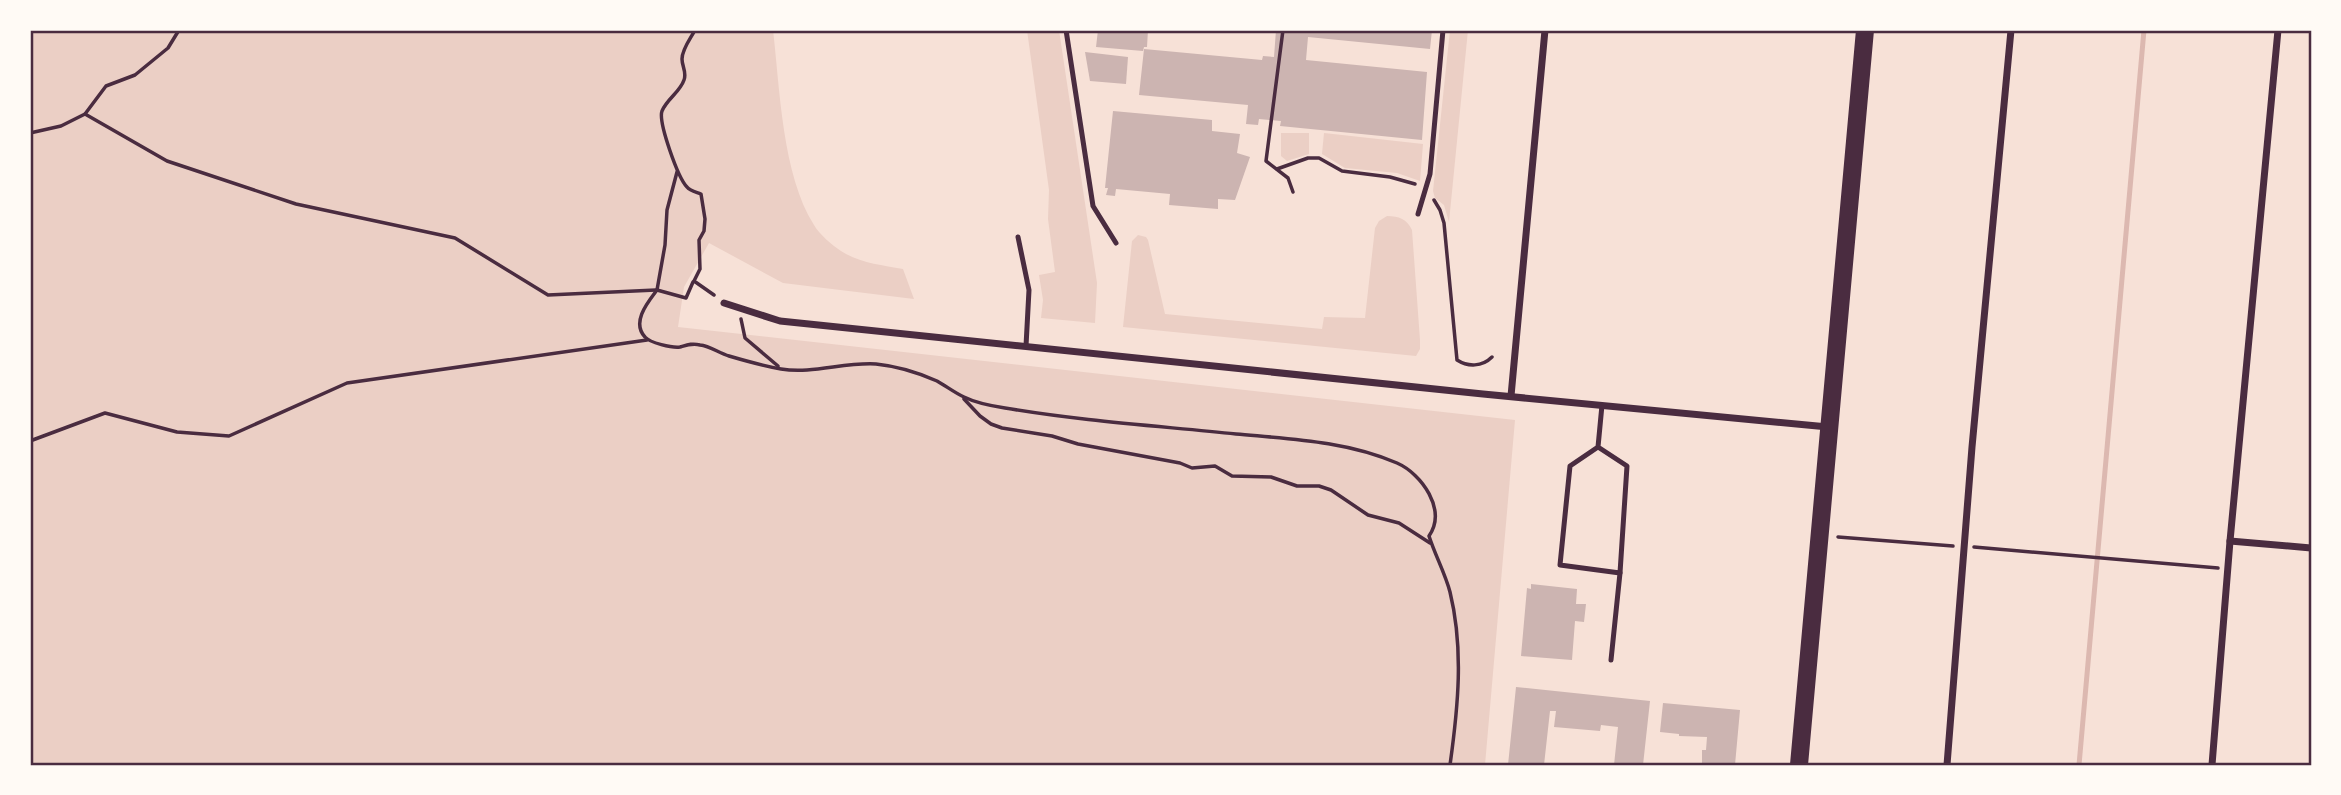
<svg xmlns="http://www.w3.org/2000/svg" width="2341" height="795" font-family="'Nunito Sans',sans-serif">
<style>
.green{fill:#ebcfc5}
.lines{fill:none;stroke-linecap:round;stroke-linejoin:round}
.stream{stroke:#dcb8b0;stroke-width:5}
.building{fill:#ccb4b1}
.path{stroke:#4a2c40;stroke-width:3.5}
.service{stroke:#4a2c40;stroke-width:5}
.minor{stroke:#4a2c40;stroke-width:7}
.primary{stroke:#4a2c40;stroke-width:18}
.neatline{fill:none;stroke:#4a2c40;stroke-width:2.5}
</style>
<rect width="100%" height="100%" fill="#f7e1d7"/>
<g class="green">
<path d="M30 30H773C780 89 782 174 814 225 819 234 832 245 841 251 860 263 881 265 903 269L914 299 783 283 709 243 684 287 678 327 1515 420 1485 765H30Z"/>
<path d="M1027 30H1059L1097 283 1095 323 1041 318 1043 300 1039 275 1055 272 1048 219 1049 190Z"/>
<path d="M1450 30H1468L1449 222 1444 205 1435 198 1433 191Z"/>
<path d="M1281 133H1309V154L1287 161 1281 156Z"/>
<path d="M1324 133 1423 144 1420 181 1397 173 1345 168 1322 154Z"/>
<path d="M1387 216C1399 216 1407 219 1412 230L1420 340V349L1416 356 1123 327 1132 241 1138 235 1146 237 1148 240 1165 314 1322 329 1324 317 1365 318 1375 228 1379 221Z"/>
</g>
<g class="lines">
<path class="stream" d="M2079 765 2144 30"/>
</g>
<g class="building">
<path d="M1098 30H1148L1147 47H1144L1143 51 1096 47Z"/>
<path d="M1276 30H1432L1430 49 1308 37 1306 60 1427 72 1422 140 1280 126 1281 121 1259 119 1258 125 1246 124 1248 105 1139 95 1144 49 1262 60 1263 56 1274 57Z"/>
<path d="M1085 52 1128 57 1126 84 1090 81Z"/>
<path d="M1113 111 1212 120V131L1240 134 1237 153 1250 157 1235 200 1218 199V209L1169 205 1170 194 1116 189 1115 196 1106 195 1108 188H1105Z"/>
<path d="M1531 584 1577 589 1576 604H1586L1584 622 1575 621 1572 660 1521 656 1527 588 1531 589Z"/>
<path d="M1516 687 1650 701 1643 765H1614L1618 727 1601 725 1600 731 1554 727 1556 711H1550L1544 765H1508Z"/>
<path d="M1663 703 1740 710 1735 765H1702V750H1706L1707 737 1679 736V734L1660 732Z"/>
</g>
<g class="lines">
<g class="path">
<path d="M695 30C691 38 682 49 682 59 682 67 687 72 684 80 680 92 667 99 662 111 658 122 678 178 687 187 690 191 696 192 701 194L705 219 704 231 699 240 700 269 694 281 714 295"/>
<path d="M1283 30 1266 161 1288 178 1293 192"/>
<path d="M85 114 167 161 296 204 455 238 548 295 656 290"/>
<path d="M30 133 61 126 85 114 106 86 135 75 168 48 179 30"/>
<path d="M1277 169 1308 158H1319L1342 171 1390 177 1415 184"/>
<path d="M677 172 667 210 665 245 657 290 686 298 693 282"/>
<path d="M1434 200 1440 210 1444 223 1457 360C1468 367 1482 367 1492 357"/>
<path d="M657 290C648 302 631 322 645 337 650 343 672 348 680 347 687 345 692 343 700 345 710 346 719 353 729 356 746 361 764 366 781 369 813 374 844 362 876 364 896 366 919 373 937 381 946 386 955 393 964 397 976 403 992 406 1005 408 1081 421 1159 426 1236 434 1291 439 1346 441 1397 463 1422 474 1447 510 1429 536 1435 555 1445 573 1450 592 1464 649 1458 708 1450 765"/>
<path d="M741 319 745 338 778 366"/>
<path d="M964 399 980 416 991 424 1002 428 1052 436 1078 444 1180 463 1192 468 1215 466 1232 476 1271 477 1297 486H1319L1331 490 1368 515 1399 523 1430 543"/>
<path d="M30 441 105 413 177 432 229 436 347 383 647 340"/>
<path d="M1838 537 1953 546"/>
<path d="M1974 547 2218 568"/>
</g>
<g class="service">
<path d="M1066 30 1093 206 1116 243"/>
<path d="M1418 214 1430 174 1443 30"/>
<path d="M1018 237 1029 290 1026 346"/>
<path d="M1598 447 1627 466 1620 573 1560 565 1570 466 1598 447 1602 405"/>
<path d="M1611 660 1620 573"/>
</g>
<g class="minor">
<path d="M724 303 780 321 1483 394 1828 427"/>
<path d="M1511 396 1545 30"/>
<path d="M2230 541 2311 548"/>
<path d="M1947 765 1972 447 2011 30"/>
<path d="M2212 765 2230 541 2278 30"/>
</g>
<path class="primary" d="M1799 765 1865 30"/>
</g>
<rect width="2341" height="795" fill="none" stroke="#fffaf5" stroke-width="63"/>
<rect x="32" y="32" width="2278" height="732" class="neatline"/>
</svg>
